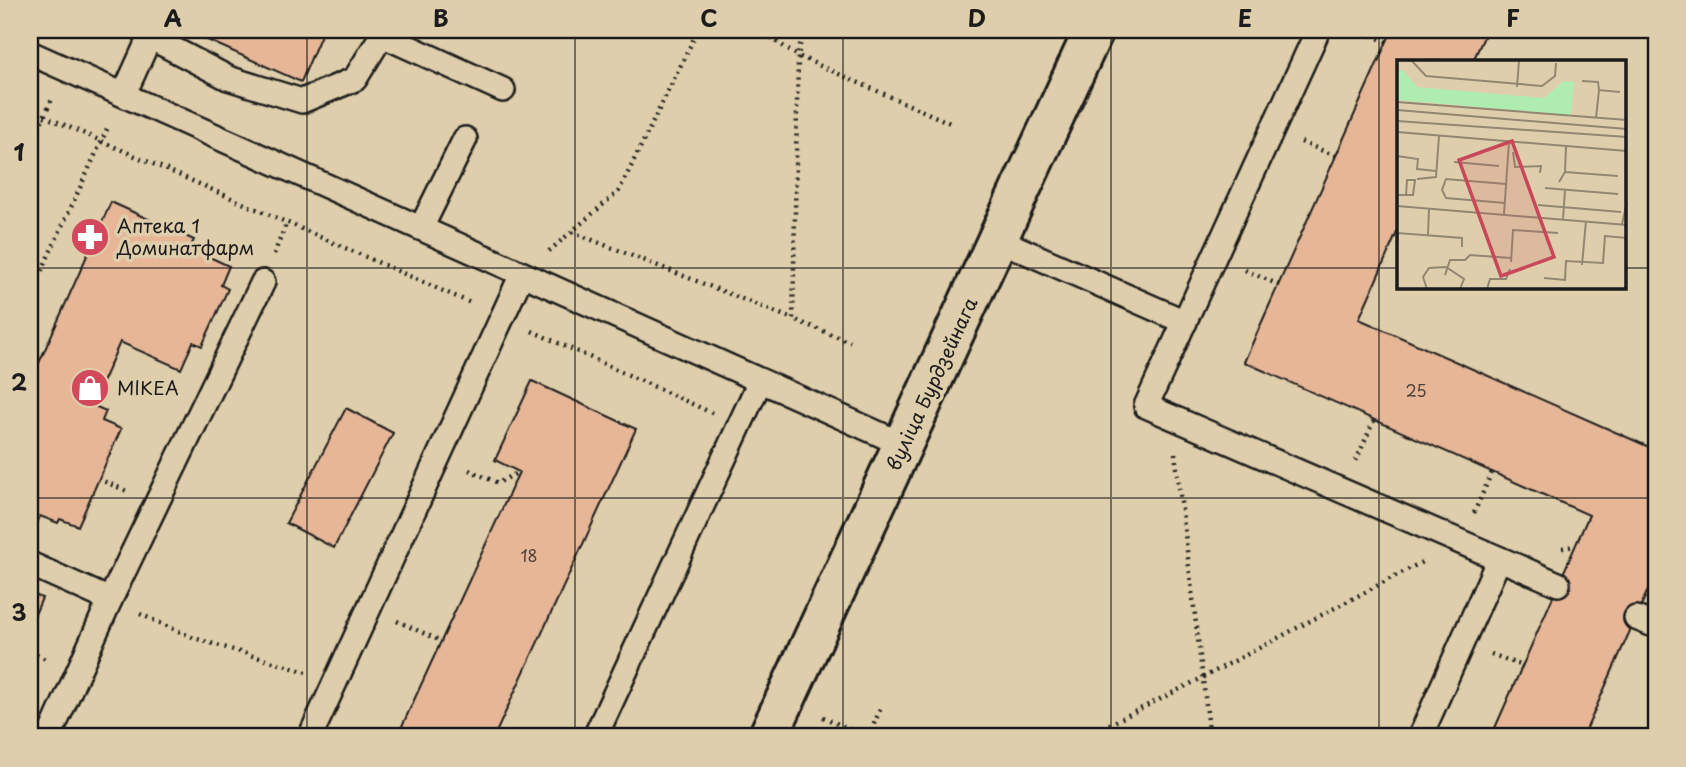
<svg xmlns="http://www.w3.org/2000/svg" width="1686" height="767" font-family="'Playpen Sans',sans-serif">
<style>
.building{fill:#e6b697;stroke:#1c1c1c;stroke-width:2}
.lines{fill:none;stroke-linecap:round;stroke-linejoin:round}
.service-casing{stroke:#1c1c1c;stroke-width:28}
.tertiary-casing{stroke:#1c1c1c;stroke-width:44}
.path{stroke:#1c1c1c;stroke-width:4.5;stroke-dasharray:2 5;stroke-linecap:butt}
.service{stroke:#dfceab;stroke-width:23}
.tertiary{stroke:#dfceab;stroke-width:38}
.grid{fill:none;stroke:#1c1c1c;stroke-width:2;stroke-opacity:0.55}
.labels{text-anchor:middle;stroke-width:7;stroke-linejoin:round;paint-order:stroke}
.number-label{font-size:16px;fill:#4e423b}
.poi-label{font-size:19px;fill:#1c1c1c;stroke:#dfceab;text-anchor:start}
.street-label{font-size:19px;fill:#1c1c1c;stroke:#dfceab}
.inset-road{fill:none;stroke:#918772;stroke-width:2}
.view{fill:#c84758;fill-opacity:0.15;stroke:#c84758;stroke-width:3.5}
.inset-edge{fill:none;stroke:#1c1c1c;stroke-width:3.5}
.neatline{fill:none;stroke:#1c1c1c;stroke-width:2.5}
.grid-label{font-size:23px;text-anchor:middle;font-weight:bold;fill:#1c1c1c}
</style>
<rect width="100%" height="100%" fill="#dfceab"/>
<filter id="ink" filterUnits="userSpaceOnUse"><feTurbulence type="fractalNoise" baseFrequency=".0143" numOctaves="2"/><feDisplacementMap in="SourceGraphic" scale="14" xChannelSelector="R" yChannelSelector="G"/><feConvolveMatrix kernelMatrix="1 2 1 2 8 2 1 2 1" color-interpolation-filters="sRGB"/></filter>
<g filter="url(#ink)">
<g class="building">
<path d="M185 30H323L301 82Z"/>
<path d="M1392 30H1487L1473 61H1399V228L1359 319 1656 450V572L1583 737H1491L1589 515 1244 362Z"/>
<path d="M111 202 194 240 190 248 229 266 221 285 228 289 202 346 193 342 181 369 120 342 92 405 106 411 102 421 121 429 78 526 60 519 58 523 40 516 30 539V383Z"/>
<path d="M532 381 636 429 494 737H397L519 472 495 460Z"/>
<path d="M346 408 393 433 334 548 286 523Z"/>
<path d="M30 593 42 598 30 626Z"/>
</g>
<g class="lines">
<g class="service-casing">
<g id="service">
<path d="M1318 30 1146 406 1558 584"/>
<path d="M382 35 503 90"/>
<path d="M150 37 228 78 302 101 355 79 382 35 383 30"/>
<path d="M30 53 904 445"/>
<path d="M124 94 153 30"/>
<path d="M421 228 465 139"/>
<path d="M999 240 1185 322"/>
<path d="M30 564 110 600"/>
<path d="M1636 618 1656 626"/>
<path d="M49 737 110 600 263 282"/>
<path d="M310 737 522 274"/>
<path d="M595 737 760 381"/>
<path d="M1420 737 1499 559"/>
</g>
</g>
<g class="tertiary-casing">
<path id="tertiary" d="M768 737 1094 30"/>
</g>
<g class="path">
<path d="M759 30 798 56 950 123"/>
<path d="M803 30 798 56 793 319 850 342"/>
<path d="M985 30 989 38"/>
<path d="M1359 30 1387 42"/>
<path d="M44 116 473 304"/>
<path d="M1301 142 1336 156"/>
<path d="M30 147 53 97"/>
<path d="M572 232 793 319"/>
<path d="M549 251 619 191 698 30"/>
<path d="M274 254 287 222"/>
<path d="M1245 270 1279 285"/>
<path d="M30 296 109 125"/>
<path d="M532 331 712 413"/>
<path d="M1175 453 1210 737"/>
<path d="M1356 461 1374 420"/>
<path d="M469 470 498 483 519 472"/>
<path d="M98 479 127 491"/>
<path d="M1474 513 1492 472"/>
<path d="M1562 548 1575 546"/>
<path d="M140 614 194 638 306 672"/>
<path d="M397 621 441 641"/>
<path d="M30 652 48 660"/>
<path d="M1491 654 1523 666"/>
<path d="M823 717 866 737"/>
<path d="M868 737 881 708"/>
<path d="M1084 737 1204 677 1422 562"/>
<path d="M1654 737 1656 731"/>
</g>
<use href="#service" class="service"/>
<use href="#tertiary" class="tertiary"/>
</g>
</g>
<path class="grid" d="M307 30V737M575 30V737M843 30V737M1111 30V737M1379 30V737M30 268H1399M1625 268H1656M30 498H1656"/>
<defs>
<g id="pharmacy-disc" transform="scale(2.0125)"><circle r="9.5" fill="#d1495b" stroke="#dfceab"/><path d="M-2-6h4v4h4v4h-4v4h-4v-4h-4v-4h4Z" fill="#fff"/></g>
<g id="shop-disc" transform="scale(2.0125)"><circle r="9.5" fill="#d1495b" stroke="#dfceab"/><path d="M-5-2.5h2.3a2.7 3.5 0 0 1 5.4 0H5L5.5 6h-11ZM-1.5-2.5h3a1.5 2.3 0 0 0-3 0Z" fill="#fff"/></g>
</defs>
<g fill-rule="evenodd">
<use href="#pharmacy-disc" x="90" y="237"/>
<use href="#shop-disc" x="90" y="388"/>
</g>
<g class="labels">
<g class="number-label">
<text x="1416" y="397">25</text>
<text x="529" y="562">18</text>
</g>
<g class="poi-label">
<text x="117" y="233">Аптека 1<tspan x="117" dy="22">Доминатфарм</tspan></text>
<text x="117" y="395">MIKEA</text>
</g>
<g class="street-label">
<text transform="translate(932 384) rotate(-65)" y="7">вуліца Бурдзейнага</text>
</g>
</g>
<g transform="translate(1397 60)">
<rect width="229" height="229" fill="#dfceab"/>
<path d="M0 10 7 11 20 27 147 38 167 21 177 22 174 55 0 40Z" fill="#afecb2"/>
<path class="inset-road" d="M9 0 15 1 29 16 145 26 158 16 159 3M185 21 201 22 202 30M120 27 122 0M0 42 230 60M0 50 230 69M199 58 202 30 223 32M0 61 230 77M0 72 230 91M116 92 118 107 144 106 143 113M0 96 21 99 20 109 39 111M57 102 102 106M168 112 169 87M20 119 39 117 42 76M162 122 168 112 221 116M148 128 221 134M0 135H16L18 120H10L9 135M108 143 49 138 45 130 49 119 109 124M141 145 224 152M0 146 230 165M107 154 112 82M166 159 168 130M225 164 230 142M31 175 32 148M0 184 1 173 65 178V187M114 202 116 170 161 173M185 205 189 161M48 215 53 200H68L73 195 114 198M147 218 168 220 169 201 206 203 208 176 230 178M30 229 26 217 32 208 49 207 67 219 63 229M73 229H98M90 229 93 219H109L113 209"/>
<path class="view" d="M115 81 157 197 104 216 62 100Z"/>
<rect width="229" height="229" class="inset-edge"/>
</g>
<rect width="1686" height="767" fill="none" stroke="#dfceab" stroke-width="77"/>
<rect x="38" y="38" width="1610" height="690" class="neatline"/>
<g class="grid-label">
<text x="173" y="27">A</text>
<text x="441" y="27">B</text>
<text x="709" y="27">C</text>
<text x="977" y="27">D</text>
<text x="1245" y="27">E</text>
<text x="1513" y="27">F</text>
<text x="19" y="161">1</text>
<text x="19" y="391">2</text>
<text x="19" y="621">3</text>
</g>
</svg>
